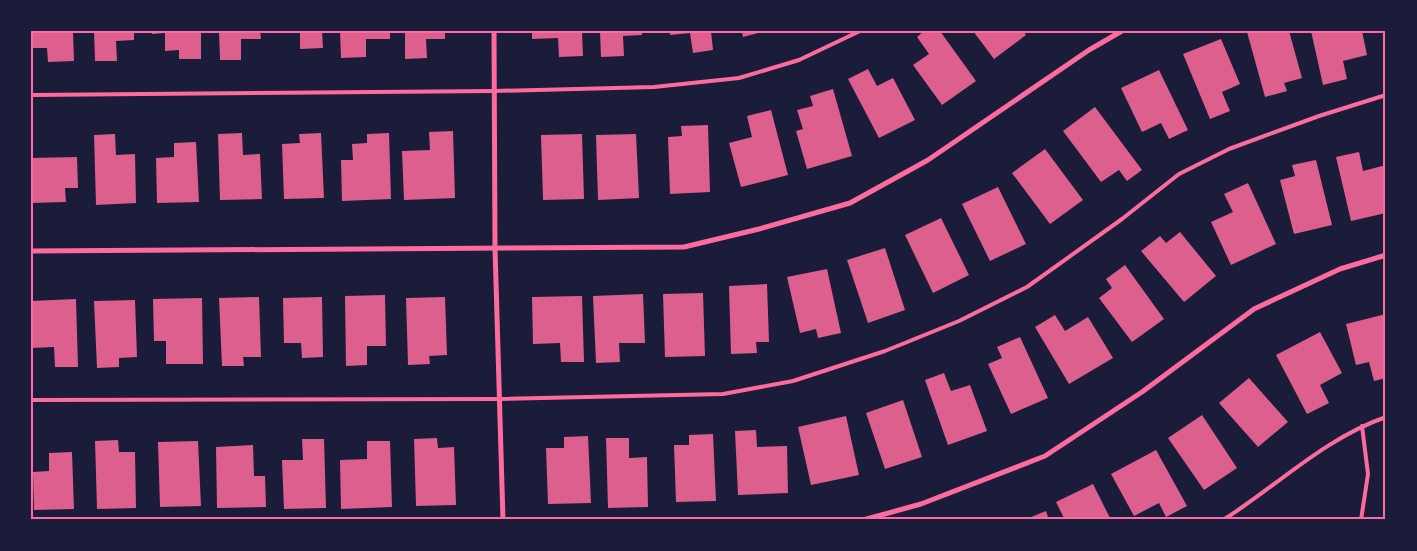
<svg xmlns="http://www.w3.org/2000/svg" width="1417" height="551" font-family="'Fira Sans',sans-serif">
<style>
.building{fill:#dd5f8e}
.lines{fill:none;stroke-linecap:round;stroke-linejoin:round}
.service{stroke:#ff6b9d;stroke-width:4}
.minor{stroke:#ff6b9d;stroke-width:5}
.neatline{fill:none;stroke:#ff6b9d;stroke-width:2}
</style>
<rect width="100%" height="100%" fill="#1b1b3a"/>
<g class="building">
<path d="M31 31H73L74 61 48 62 47 48H31Z"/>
<path d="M94 31H134V40L116 41 117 61H95Z"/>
<path d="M152 31H201V59H179V50L165 51V33L152 34Z"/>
<path d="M219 31H260L261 39H241V60H220Z"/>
<path d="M300 31H322L323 48 300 49Z"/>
<path d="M340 31H390V39H366V57L341 58Z"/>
<path d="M405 31H445V39H426L427 58 405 59Z"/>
<path d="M532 31H582L583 56 559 57 558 38 532 39Z"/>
<path d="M600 31H642V35L623 36 624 56 601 57Z"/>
<path d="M670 31H711L713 50 693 53 690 33 670 35Z"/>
<path d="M742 31H761L762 32 743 37Z"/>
<path d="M924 31H940L976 81 942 105 913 65 929 54 917 37Z"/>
<path d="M973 31H1023L1026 35 994 59Z"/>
<path d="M1249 31H1289L1302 78 1284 83 1287 91 1265 97 1247 32Z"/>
<path d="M1311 31H1362L1367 55 1343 61 1347 79 1323 85Z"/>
<path d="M1221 39 1240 84 1222 92 1230 111 1210 119 1183 54Z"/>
<path d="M868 69 877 86 893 78 915 120 879 138 848 79Z"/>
<path d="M1159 70 1188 130 1169 139 1161 123 1142 132 1121 88Z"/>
<path d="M833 89 852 156 807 169 796 131 803 129 797 110 813 106 810 96Z"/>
<path d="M1095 107 1142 170 1127 181 1119 170 1101 182 1063 131Z"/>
<path d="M771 110 788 175 741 187 729 143 752 137 747 116Z"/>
<path d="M708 125 710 192 670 194 668 137 682 136 681 126Z"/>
<path d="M453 131 455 198 404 200 402 151 430 150 429 132Z"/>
<path d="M242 133 243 155 260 154 262 199 220 200 218 134Z"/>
<path d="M321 133 324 198 284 199 282 144 300 143 299 134Z"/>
<path d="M389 133 391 199 342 201 341 160H353L352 144 367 143V134Z"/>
<path d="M115 134 116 155 135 154 136 203 96 205 94 135Z"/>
<path d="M582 134 584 199 543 200 541 135Z"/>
<path d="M636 134 639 198 598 200 596 135Z"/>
<path d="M196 142 199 202 157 203 156 158 174 157V143Z"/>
<path d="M1045 149 1083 200 1050 224 1012 173Z"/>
<path d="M1359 152 1363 171 1386 165V213L1351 221 1336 157Z"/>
<path d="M77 157 78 188H65L66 202 31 203V158Z"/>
<path d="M1316 160 1332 225 1294 234 1280 180 1295 176 1292 165Z"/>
<path d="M1248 183 1276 244 1231 265 1211 222 1233 212 1224 194Z"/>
<path d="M998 187 1026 244 990 261 962 204Z"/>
<path d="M941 218 969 275 933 293 905 235Z"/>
<path d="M1180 232 1216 276 1184 302 1141 251 1160 236 1166 243Z"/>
<path d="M885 248 905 310 868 323 847 260Z"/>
<path d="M1125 265 1164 319 1132 342 1099 298 1112 288 1106 279Z"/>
<path d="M827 269 841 333 818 338 816 329 800 333 787 277Z"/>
<path d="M767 284 769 342H756L757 353 731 354 729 286Z"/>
<path d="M703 293 705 356 665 357 663 294Z"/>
<path d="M643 294 645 343H619L620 362 596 363 593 296Z"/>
<path d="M385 295 386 346H367V365L346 366 345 296Z"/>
<path d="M582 296 584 362H561L560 343 533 344 532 297Z"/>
<path d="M259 297 261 357H243L244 366H222L219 298Z"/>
<path d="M322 297 323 357 302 358 301 343H284L283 298Z"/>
<path d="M445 297 447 355 429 356 430 364 408 365 406 298Z"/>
<path d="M202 298 203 364H166V341H154L153 299Z"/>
<path d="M76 299 78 367H55L54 347 31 348V301Z"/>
<path d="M135 300 137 357 119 358V367L97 368 94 301Z"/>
<path d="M1386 314V378L1374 381 1369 362 1356 365 1346 324Z"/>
<path d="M1055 315 1065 331 1088 317 1113 358 1069 384 1035 327Z"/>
<path d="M1320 332 1342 373 1320 385 1329 403 1307 414 1276 355Z"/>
<path d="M1020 337 1048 398 1011 414 988 364 1002 358 997 347Z"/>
<path d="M944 373 951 391 970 385 987 431 948 445 925 380Z"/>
<path d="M1249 378 1288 422 1258 447 1219 403Z"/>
<path d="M903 400 922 457 885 469 866 413Z"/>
<path d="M1202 415 1237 468 1204 490 1168 438Z"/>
<path d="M846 416 859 475 811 485 798 427Z"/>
<path d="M756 430 757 447 787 446 788 493 738 495 735 431Z"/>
<path d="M713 434 716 501 676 502 674 445H689V435Z"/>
<path d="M588 436 591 503 548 504 546 448H564V437Z"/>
<path d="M437 438 438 448 454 447 456 505 416 506 414 439Z"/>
<path d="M606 438H629V458L647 457 648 507 608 508Z"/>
<path d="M302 439H324L326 508 284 509 282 460H303Z"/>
<path d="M118 440 119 452H135L136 508 97 509 95 441Z"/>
<path d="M198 441 201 506 160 507 158 442Z"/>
<path d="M367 441H390L392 507 341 509 340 460 367 459Z"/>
<path d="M253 445 254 476H265L266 507 217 508 216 447Z"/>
<path d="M1156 450 1187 506 1166 517 1159 503 1134 516 1111 474Z"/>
<path d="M72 452 74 509 34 510 33 472 49 471V453Z"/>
<path d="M1093 484 1111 520H1065L1056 502Z"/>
<path d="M1046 511 1049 520H1024Z"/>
</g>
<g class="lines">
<g class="service">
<path d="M31 95 494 91 654 87 739 78 799 60 860 31"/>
<path d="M31 400 500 399 723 394 793 381 885 351 959 321 1027 287 1122 219 1179 174 1229 149 1319 116 1386 95"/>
<path d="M1223 520C1277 486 1325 438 1386 417"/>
<path d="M1361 520 1368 474 1362 426"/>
</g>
<g class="minor">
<path d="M494 31 495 248 503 520"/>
<path d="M31 251 684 247 759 229 850 203 928 160 1089 50 1122 31"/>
<path d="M863 520 921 504 1045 456 1142 392 1254 309 1340 269 1386 255"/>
</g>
</g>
<rect width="1417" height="551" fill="none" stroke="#1b1b3a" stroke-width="65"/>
<rect x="32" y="32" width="1352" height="486" class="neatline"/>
</svg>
